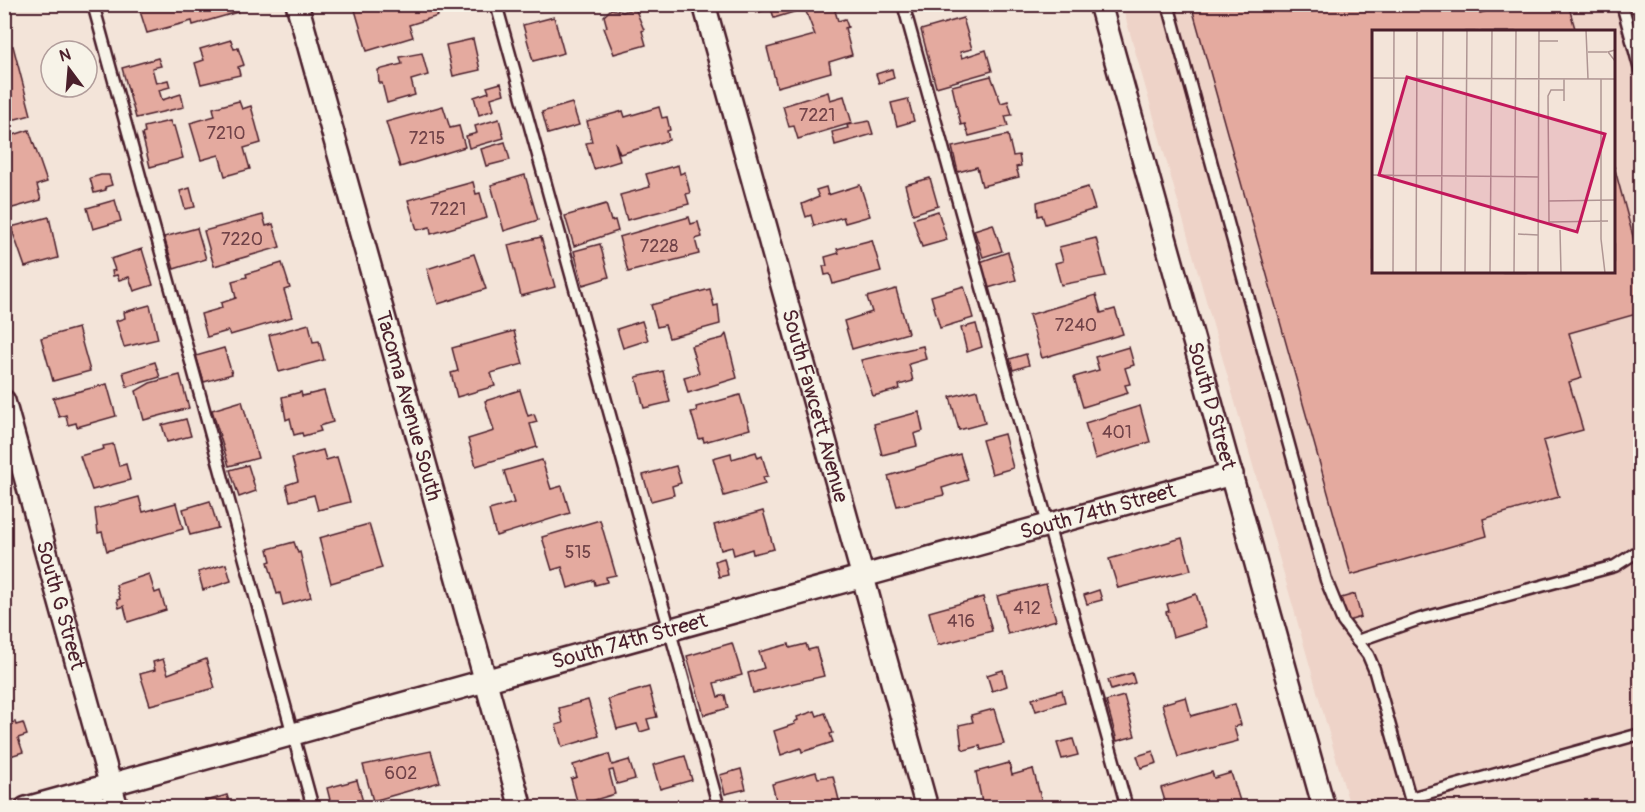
<svg xmlns="http://www.w3.org/2000/svg" width="1645" height="812" font-family="Pangolin,sans-serif">
<style>
.built{fill:#eed3c8;fill-rule:evenodd}
.building{fill:#e4aa9f;stroke:#4a1f2b;stroke-width:1.5}
.lines{fill:none;stroke-linecap:round;stroke-linejoin:round}
.service-casing{stroke:#4a1f2b;stroke-width:15}
.minor-casing{stroke:#4a1f2b;stroke-width:26}
.service{stroke:#f7f3e8;stroke-width:10}
.minor{stroke:#f7f3e8;stroke-width:21}
.labels{text-anchor:middle;stroke-width:4.5;stroke-linejoin:round;paint-order:stroke}
.number-label{font-size:18px;fill:#704248}
.street-label{font-size:21px;fill:#4a1f2b;stroke:#f7f3e8}
.inset-road{fill:none;stroke:#af9593;stroke-width:1.5}
.view{fill:#c2185b;fill-opacity:0.15;stroke:#c2185b;stroke-width:3}
.inset-edge{fill:none;stroke:#4a1f2b;stroke-width:3}
</style>
<rect width="100%" height="100%" fill="#f3e4d9"/>
<filter id="ink" filterUnits="userSpaceOnUse"><feTurbulence type="fractalNoise" baseFrequency=".0167" numOctaves="2"/><feDisplacementMap in="SourceGraphic" scale="12" xChannelSelector="R" yChannelSelector="G"/><feConvolveMatrix kernelMatrix="1 2 1 2 8 2 1 2 1" color-interpolation-filters="sRGB"/></filter>
<g filter="url(#ink)">
<path class="built" d="M1122 5H1640V807H1350ZM1374 32H1614V272H1374Z"/>
<g class="building">
<path d="M156 4H236L238 12 193 25 192 21 147 33 139 8Z"/>
<path d="M373 4H435L438 16 409 25 413 37 367 51 355 10Z"/>
<path d="M753 4H806L807 8 774 18 771 8 756 13Z"/>
<path d="M821 4H833L838 21 845 19 848 27 845 28 852 55 829 62 831 72 777 87 767 48 815 35 805 9Z"/>
<path d="M1191 4H1478L1480 13 1511 4H1568L1576 32H1374V272H1614V166L1640 262V313L1569 333 1582 378 1569 382 1583 430 1543 441 1559 497 1483 519 1487 536 1351 575Z"/>
<path d="M635 8 644 30 642 31 646 45 614 54 604 28 607 27 604 16 611 9 623 12Z"/>
<path d="M554 17 564 53 533 61 523 25Z"/>
<path d="M963 18 972 49 960 52 962 58 986 50 992 71 936 87 921 30Z"/>
<path d="M473 39 480 70 453 76 446 45Z"/>
<path d="M231 40 234 49 238 48 244 65 238 67 240 75 201 84 195 63 204 60 200 49Z"/>
<path d="M13 46 31 115 4 122V48Z"/>
<path d="M422 53 428 75 411 80 415 95 387 103 382 83H379L378 70 402 64 400 57Z"/>
<path d="M158 58 161 66 152 68 156 83 168 80 170 87 159 90 162 100 181 94 184 107 136 118 122 68Z"/>
<path d="M892 69 894 78 879 83 876 74Z"/>
<path d="M991 76 1001 103 1008 101 1012 115 1005 116 1008 126 969 136 965 124 961 125 952 86Z"/>
<path d="M501 83 504 94 491 98 494 110 479 115 474 97 489 92 487 87Z"/>
<path d="M828 92 830 100 844 96 852 123 798 139 794 126 789 127 783 106Z"/>
<path d="M908 99 914 121 897 126 891 103Z"/>
<path d="M239 101 242 109 251 106 261 143 244 148 250 169 225 176 219 155 201 160 190 123 215 116 213 108Z"/>
<path d="M572 103 579 125 548 134 542 112Z"/>
<path d="M443 106 450 128 459 126 465 147 400 167 386 122Z"/>
<path d="M659 107 662 118 667 117 670 130 667 131 669 140 620 154 615 142 620 161 594 169 586 143 592 142 587 121 623 111 625 117Z"/>
<path d="M499 119 504 138 469 148 466 136 477 133 475 126Z"/>
<path d="M170 121 172 126H174L183 158 150 167 142 134 145 133 144 127Z"/>
<path d="M869 121 873 134 835 145 832 132 848 128 847 125Z"/>
<path d="M29 130 47 182 37 185 41 200 9 209 4 194V138Z"/>
<path d="M1008 135 1013 156 1019 155 1021 166 1016 167 1019 177 982 186 977 167 958 172 952 147Z"/>
<path d="M505 142 510 160 486 166 481 149Z"/>
<path d="M678 165 680 174 685 172 690 193 686 194 689 204 627 220 620 195 650 187 646 174Z"/>
<path d="M101 175H109L112 185 105 187 106 190 94 193 90 178Z"/>
<path d="M525 175 538 220 504 231 491 185Z"/>
<path d="M930 178 938 206 913 214 905 185Z"/>
<path d="M473 182 476 194 480 193 487 218 431 234 430 227 417 230 408 200Z"/>
<path d="M860 185 870 216 845 223 843 217 814 226 811 215 806 217 802 204 819 197 816 190 826 187 828 195Z"/>
<path d="M1088 187 1095 209 1045 224 1042 215 1038 216 1037 202Z"/>
<path d="M190 188 195 207 185 209 180 191Z"/>
<path d="M115 200 121 221 93 229 87 208Z"/>
<path d="M606 204 611 221 615 220 618 231 574 246 565 216Z"/>
<path d="M938 211 947 240 922 247 913 219Z"/>
<path d="M263 215 266 226 273 224 280 247 214 266 204 231Z"/>
<path d="M49 217 58 258 25 267 11 227Z"/>
<path d="M689 217 691 224 698 222 702 237 695 239 699 254 628 272 619 237Z"/>
<path d="M993 224 1002 251 983 257 974 230Z"/>
<path d="M197 228 206 259 174 269 164 237Z"/>
<path d="M541 237 555 287 521 296 508 245Z"/>
<path d="M1096 238 1106 276 1061 285 1055 263 1063 261 1059 247Z"/>
<path d="M872 240 881 271 833 284 830 274 825 275 823 266H827L825 257 839 253 837 249Z"/>
<path d="M600 244 609 277 583 285 574 251Z"/>
<path d="M142 249 153 285 134 291 129 277 119 280 117 275 113 276 112 271 115 270 111 259Z"/>
<path d="M1008 252 1016 280 988 288 980 262Z"/>
<path d="M474 254 486 289 438 304 427 269Z"/>
<path d="M282 263 290 288 284 290 292 317 230 335 228 331 207 337 201 314 222 308 221 303 236 298 232 281 247 277 246 274Z"/>
<path d="M964 286 973 318 940 328 931 296Z"/>
<path d="M710 289 714 306 718 305 720 324 669 338 665 325 657 327 651 305Z"/>
<path d="M896 289 908 333 852 349 844 321 872 312 867 297Z"/>
<path d="M1096 295 1101 313 1115 309 1123 334 1042 358 1029 315Z"/>
<path d="M150 305 158 339 124 347 116 321 125 318 124 312Z"/>
<path d="M642 321 648 340 623 348 617 329Z"/>
<path d="M309 324 313 342 319 341 324 360 279 372 269 335Z"/>
<path d="M976 324 982 347 967 352 961 328Z"/>
<path d="M78 328 90 371 53 381 41 338Z"/>
<path d="M514 331 523 364 491 373 495 386 457 397 451 373 458 371 452 348Z"/>
<path d="M726 334 737 378 688 393 684 377 699 373 691 346 723 338Z"/>
<path d="M923 346 926 359 909 364 913 381 899 385 900 389 873 396 861 360Z"/>
<path d="M1129 347 1134 365 1125 368 1130 384 1125 385 1128 393 1083 407 1074 377 1099 370 1095 357Z"/>
<path d="M224 348 232 374 204 382 196 356Z"/>
<path d="M1026 354 1029 365 1013 370 1010 359Z"/>
<path d="M155 362 160 377 127 387 123 372Z"/>
<path d="M663 371 670 402 644 408 636 377Z"/>
<path d="M180 375 189 408 144 420 136 391 150 383Z"/>
<path d="M107 384 116 416 77 427 76 423 68 425 66 415 59 417 53 398Z"/>
<path d="M520 390 528 416 534 414 537 422 530 424 537 447 476 466 468 439 494 431 485 401Z"/>
<path d="M977 390 985 423 959 430 950 397Z"/>
<path d="M324 391 333 422 319 426 321 431 303 436 302 433 294 435 290 418 286 420 282 397 301 392 302 396Z"/>
<path d="M740 395 750 429 704 442 703 438 699 439 691 412 697 411 696 407Z"/>
<path d="M242 401 258 458 229 466 212 410Z"/>
<path d="M1140 406 1150 442 1095 459 1085 423Z"/>
<path d="M919 412 923 431 914 434 917 446 882 455 874 424Z"/>
<path d="M186 419 191 436 167 442 162 425Z"/>
<path d="M1004 434 1013 468 992 474 982 440Z"/>
<path d="M113 444 119 466 126 464 130 480 92 490 80 456 104 449 103 446Z"/>
<path d="M323 450 326 460 337 457 350 502 318 510 314 495 290 501 286 485 298 481 292 458Z"/>
<path d="M756 452 758 458 762 456 768 476 763 477 765 484 724 496 713 458 731 453 732 459Z"/>
<path d="M960 454 968 480 942 488 944 495 897 506 888 476Z"/>
<path d="M542 460 551 489 562 486 570 513 496 536 489 510 514 503 504 471Z"/>
<path d="M248 465 256 491 239 497 230 470Z"/>
<path d="M676 466 681 483 672 486 674 495 651 501 643 475Z"/>
<path d="M139 497 143 512 176 503 183 529 107 551 102 532 98 533 95 509Z"/>
<path d="M210 501 218 528 190 535 183 509Z"/>
<path d="M763 511 774 549 753 554 752 549 734 555 732 547 721 550 714 525Z"/>
<path d="M600 520 616 575 606 577 607 582 595 585 594 580 568 588 562 567 552 570 542 537Z"/>
<path d="M369 524 382 568 331 583 319 538Z"/>
<path d="M1182 538 1191 570 1118 588 1109 559Z"/>
<path d="M294 542 298 553 300 552 311 597 283 605 280 593 277 594 268 562 271 561 268 549Z"/>
<path d="M724 558 728 575 719 577 715 561Z"/>
<path d="M226 564 231 581 203 590 198 572Z"/>
<path d="M149 574 155 593 160 591 166 610 128 622 124 606 119 608 117 600 120 599 116 585Z"/>
<path d="M1046 584 1056 620 1008 634 997 596Z"/>
<path d="M1099 590 1102 600 1087 604 1084 595Z"/>
<path d="M1196 594 1206 627 1173 637 1166 612 1169 611 1167 604Z"/>
<path d="M1355 594 1361 617 1348 621 1341 598Z"/>
<path d="M983 597 992 631 938 645 929 612Z"/>
<path d="M732 643 742 675 714 683 718 697 725 695 728 708 704 715 687 656Z"/>
<path d="M789 644 790 648 806 644 808 650 816 648 824 676 753 693 748 673 764 668 759 652Z"/>
<path d="M163 659 168 674 206 659 215 688 150 705 140 674 155 670 153 662Z"/>
<path d="M1003 670 1007 686 992 691 987 675Z"/>
<path d="M1132 673 1135 683 1111 690 1108 680Z"/>
<path d="M649 687 657 717 647 719 650 729 640 732 637 724 617 729 608 699Z"/>
<path d="M1062 690 1065 702 1036 711 1032 699Z"/>
<path d="M1124 696 1135 736 1117 741 1106 701Z"/>
<path d="M1186 697 1191 716 1235 704 1241 725 1234 727 1238 741 1178 757 1162 704Z"/>
<path d="M588 700 599 736 562 747 556 725 563 723 559 708Z"/>
<path d="M994 709 1004 744 981 750 980 746 965 750 962 748 959 725 973 722 971 715Z"/>
<path d="M815 711 817 716 825 713 833 733 830 734 833 742 802 752 801 748 781 755 774 731 795 724 794 722 798 720 797 717Z"/>
<path d="M15 722 16 725 23 723 27 735 18 738 23 752 4 758V725Z"/>
<path d="M1073 739 1078 755 1062 759 1057 743Z"/>
<path d="M431 751 440 782 373 801 363 765Z"/>
<path d="M1153 751 1157 763 1141 768 1137 756Z"/>
<path d="M609 754 612 765 629 760 635 779 617 784 613 770 609 771 615 794 578 805 571 779 577 777 573 765Z"/>
<path d="M685 756 692 780 660 789 653 765Z"/>
<path d="M1009 763 1012 775 1033 769 1042 802 1022 808H983L976 772Z"/>
<path d="M741 769 746 789 725 794 720 775Z"/>
<path d="M816 772 818 778 833 776 841 808H778L772 784Z"/>
<path d="M1212 772 1214 778 1231 773 1240 801 1219 808H1167L1161 788Z"/>
<path d="M357 780 363 802 332 808 327 788Z"/>
<path d="M227 795 231 808H183Z"/>
<path d="M449 798 452 808H412Z"/>
<path d="M1095 798 1098 808H1067L1066 805Z"/>
</g>
<g class="lines">
<g class="service-casing">
<g id="service">
<path d="M93 4 313 808"/>
<path d="M496 4 719 808"/>
<path d="M903 4 1127 808"/>
<path d="M1168 4 1326 580 1343 622 1368 655 1374 669 1410 798 1640 734"/>
<path d="M1622 4 1640 70"/>
<path d="M1357 641 1420 619 1615 566 1640 550"/>
</g>
</g>
<g class="minor-casing">
<g id="minor">
<path id="s1" d="M297 4 521 808"/>
<path id="s2" d="M704 4 927 808"/>
<path id="s3" d="M1100 4 1324 808"/>
<path id="s4" d="M4 401 117 808"/>
<path id="s5" d="M26 808 1232 474"/>
</g>
</g>
<use href="#service" class="service"/>
<use href="#minor" class="minor"/>
</g>
</g>
<g class="labels">
<g class="number-label">
<text x="817" y="121">7221</text>
<text x="226" y="139">7210</text>
<text x="427" y="144">7215</text>
<text x="448" y="215">7221</text>
<text x="242" y="245">7220</text>
<text x="659" y="252">7228</text>
<text x="1076" y="331">7240</text>
<text x="1117" y="438">401</text>
<text x="578" y="558">515</text>
<text x="1027" y="614">412</text>
<text x="961" y="627">416</text>
<text x="401" y="779">602</text>
</g>
<g class="street-label">
<text dy="7" stroke="none"><textPath href="#s1" startOffset="417">Tacoma Avenue South</textPath></text>
<text dy="7" stroke="none"><textPath href="#s2" startOffset="417">South Fawcett Avenue</textPath></text>
<text dy="7" stroke="none"><textPath href="#s3" startOffset="417">South D Street</textPath></text>
<text dy="7" stroke="none"><textPath href="#s5" startOffset="1112">South 74th Street</textPath></text>
<text dy="7" stroke="none"><textPath href="#s4" startOffset="212">South G Street</textPath></text>
<text dy="7" stroke="none"><textPath href="#s5" startOffset="626">South 74th Street</textPath></text>
</g>
</g>
<g transform="translate(1372 30)">
<rect width="243" height="243" fill="#f3e4d9"/>
<path class="inset-road" d="M214 0 216 49M167 11H186M243 20 236 22 243 31M216 22H235M0 48 243 49M229 49V209L233 243M192 60H179L176 66 177 192 236 191M192 71V49M0 145 167 147M176 171 243 170M188 200 189 243M146 204 166 205M21 243 22 0M44 243 45 2M69 243 71 0M93 243 95 0M118 243 120 0M142 243 144 0M166 243 167 0"/>
<path class="view" d="M35 47 233 104 205 202 7 145Z"/>
<rect width="243" height="243" class="inset-edge"/>
</g>
<rect width="1645" height="812" fill="none" stroke="#f7f3e8" stroke-width="24"/>
<rect x="12" y="12" width="1621" height="788" fill="none" stroke="#4a1f2b" stroke-width="2" filter="url(#ink)"/>
<g transform="translate(69 69) rotate(344)"><circle r="28" fill="#f7f3e8" stroke="#b29e9c" stroke-width="1.5"/>
<path d="M0-4.5L10 22L0 15L-10 22Z" fill="#4a1f2b"/>
<text y="-9" font-size="16" font-weight="bold" text-anchor="middle" fill="#4a1f2b">N</text>
</g>
</svg>
